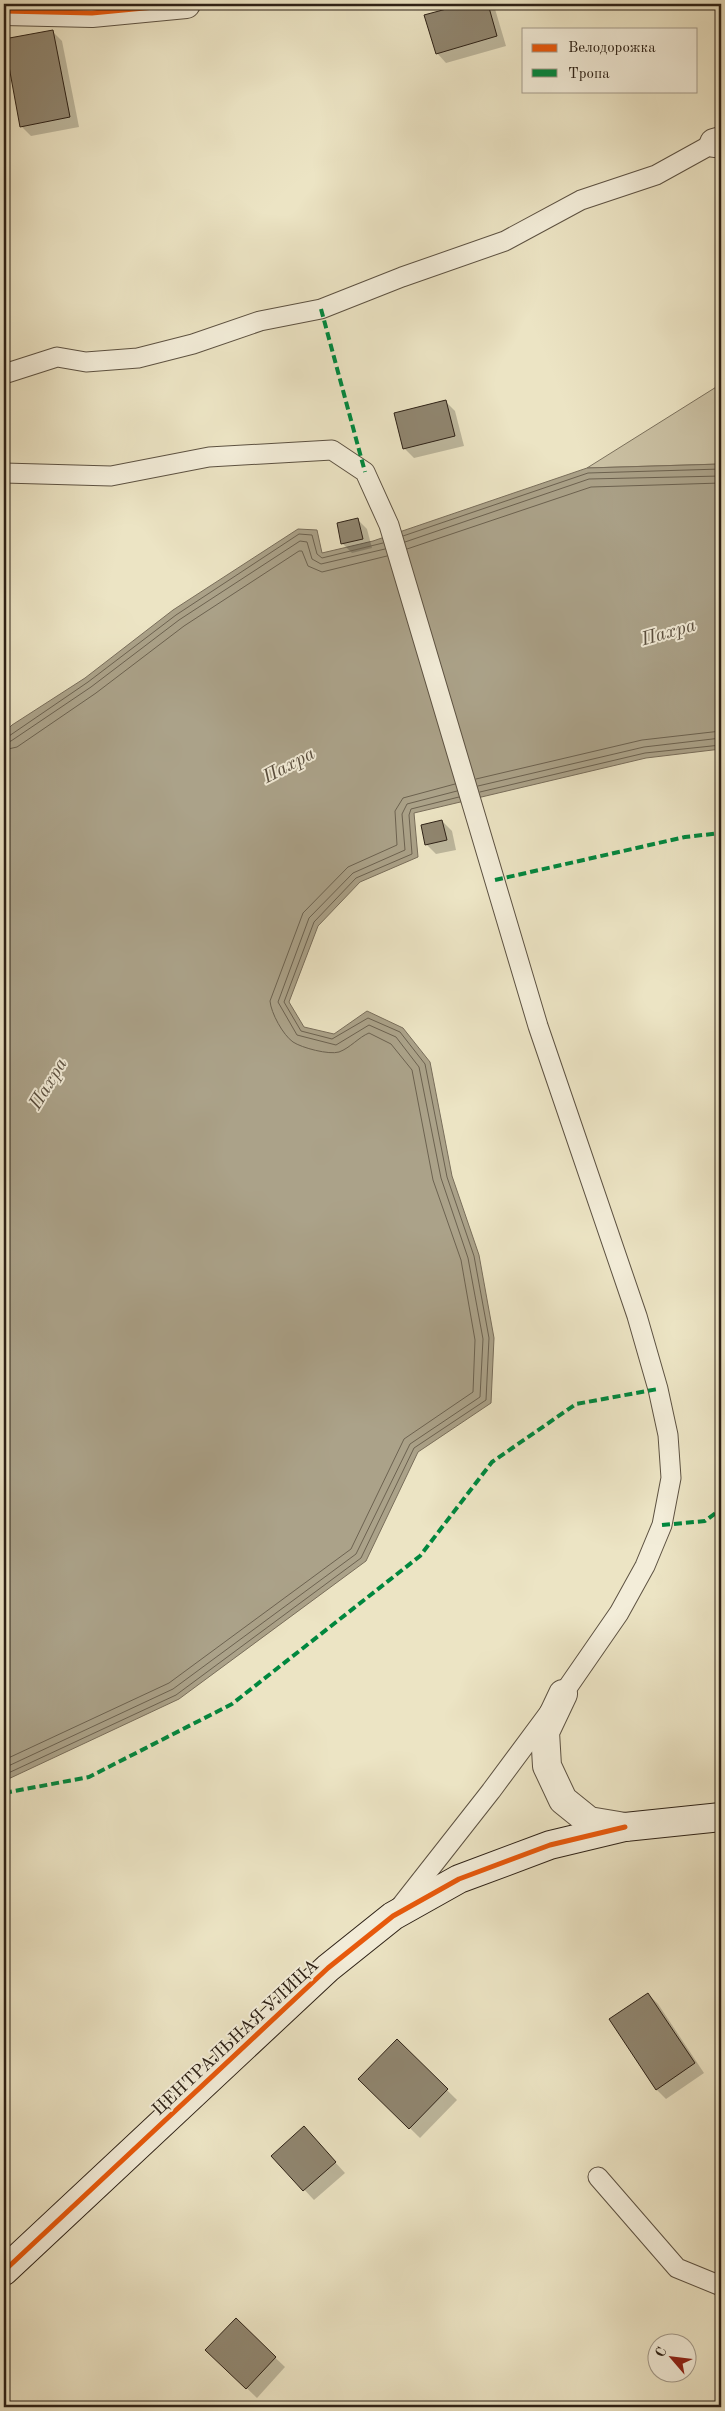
<svg xmlns="http://www.w3.org/2000/svg" width="725" height="2411" font-family="'Old Standard TT',serif">
<style>
.green{fill:#ccc3a6;stroke:#7c725e}
.water{fill:#aba289;stroke:#796e5b}
.shadow{fill:#0003}
.lines{fill:none;stroke-linecap:round;stroke-linejoin:round}
.shore{stroke:#6c6250;stroke-width:1}
.building{fill:#908670;stroke:#2d2116}
.lane-casing{stroke:#5d5242;stroke-width:21}
.street-casing{stroke:#5d5242;stroke-width:30}
.secondary-casing{stroke:#2d2116;stroke-width:30}
.lane{stroke:#f3edd9;stroke-width:19}
.street{stroke:#f3edd9;stroke-width:28}
.secondary{stroke:#f3edd9;stroke-width:28}
.quiet{stroke:#00873e;stroke-width:4;stroke-dasharray:8 4;stroke-linecap:butt}
.cycleway-casing{stroke:#f3edd9;stroke-width:8}
.cycleway{stroke:#e8590c;stroke-width:5}
.labels{text-anchor:middle;stroke-width:4;stroke-linejoin:round;paint-order:stroke}
.street-label{font-size:18px;fill:#2d2116;stroke:#f3edd9}
.water-label{font-size:19px;font-style:italic;fill:#594e3e;stroke:#f3edd9}
</style>
<rect width="100%" height="100%" fill="#ece4c4"/>
<filter id="stains"><feTurbulence type="fractalNoise" baseFrequency=".004" numOctaves="4"/><feColorMatrix values="0 0 0 0 .2 0 0 0 0 .09 0 0 0 0 .02 0 0 0 .5 -.17"/></filter>
<radialGradient id="worn" r=".72"><stop offset=".6" stop-color="#630" stop-opacity="0"/><stop offset="1" stop-color="#630" stop-opacity=".3"/></radialGradient>
<path class="green" d="M721 384V464L587 468Z"/>
<path class="water" d="M721 464V749L646 758 414 813 418 857 360 882 318 926 289 1002 304 1027 334 1034 367 1011 403 1028 430 1062 452 1176 479 1255 494 1338 491 1403 418 1452 366 1561 179 1699 4 1781V733L12 725 85 678 173 610 298 529 317 530 322 553 373 541 587 468Z"/>
<g class="shadow">
<path d="M469 4H490L495 9 506 46 446 63 437 53 426 16Z"/>
<path d="M52 31 62 41 79 127 31 136 21 126Z"/>
<path d="M446 402 455 411 464 446 414 458 404 448Z"/>
<path d="M358 520 367 529 372 548 352 553 342 543Z"/>
<path d="M442 821 452 831 456 850 436 854 426 844Z"/>
<path d="M648 1994 658 2004 704 2073 666 2099 656 2089Z"/>
<path d="M397 2041 457 2100 420 2138 360 2079Z"/>
<path d="M313 2138 345 2173 314 2200 273 2156Z"/>
<path d="M236 2320 285 2367 257 2398 217 2360Z"/>
</g>
<g class="lines">
<g class="shore">
<path d="M403 536 588 473 721 469"/>
<path d="M405 542 589 479 721 476"/>
<path d="M407 549 591 487 721 483"/>
<path d="M4 737 9 736 88 682 176 615 299 534 312 535 317 554 322 558 383 543"/>
<path d="M4 743 11 741 91 687 179 620 300 541 307 542 312 559 321 564 385 549"/>
<path d="M4 750 17 747 96 693 184 626 299 551H302L308 566 322 572 387 556"/>
<path d="M476 779 642 740 721 731"/>
<path d="M478 786 644 747 721 738"/>
<path d="M480 792 645 753 721 745"/>
<path d="M4 1760 169 1683 351 1549 404 1439 473 1392 475 1340 461 1260 433 1180 412 1070 391 1044 369 1033C359 1037 350 1048 339 1052 329 1055 302 1048 293 1042 283 1035 271 1013 270 1001L303 913 348 867 397 845 395 811 403 798 455 784"/>
<path d="M4 1768 173 1689 356 1554 410 1444 480 1397 483 1339 468 1258 441 1178 419 1067 396 1037 369 1025 336 1045 297 1035 278 1002 309 918 353 873 405 850 402 814 407 804 457 791"/>
<path d="M4 1775 176 1695 361 1558 414 1448 486 1400 489 1338 474 1256 447 1177 425 1064 400 1032 368 1018 332 1039 301 1031 284 1002 314 922 356 878 412 854 409 815 411 809 459 797"/>
</g>
</g>
<g class="building">
<path d="M465 4H488L497 36 436 54 424 15Z"/>
<path d="M53 30 70 117 20 127 4 39Z"/>
<path d="M446 400 455 436 403 449 394 413Z"/>
<path d="M358 518 363 539 341 544 337 523Z"/>
<path d="M442 820 447 840 425 845 421 825Z"/>
<path d="M648 1993 695 2063 656 2090 609 2019Z"/>
<path d="M397 2039 448 2089 409 2129 358 2079Z"/>
<path d="M304 2126 336 2162 303 2191 271 2156Z"/>
<path d="M236 2318 276 2357 246 2389 205 2350Z"/>
</g>
<g class="lines">
<g class="lane-casing">
<g id="lane">
<path d="M4 374 57 357 86 362 138 358 193 344 260 321 321 309 402 277 505 241 581 200 656 175 714 143"/>
<path d="M4 473 111 476 209 457 332 450 365 472 389 525 538 1026 637 1316 658 1389 668 1435 671 1478 662 1525 645 1566 619 1613 563 1694 491 1791 400 1907"/>
<path d="M598 2177 677 2268 721 2286"/>
</g>
</g>
<g class="street-casing">
<g id="street">
<path d="M4 11 92 13 186 4"/>
<path d="M714 143 721 141"/>
<path d="M563 1694 545 1732 547 1766 563 1800 589 1821 625 1827"/>
</g>
</g>
<g class="secondary-casing">
<path id="secondary" d="M4 2271 328 1968 393 1916 459 1879 550 1845 625 1827 721 1817"/>
</g>
<use href="#lane" class="lane"/>
<use href="#street" class="street"/>
<use href="#secondary" class="secondary"/>
<g class="quiet">
<path d="M321 309 365 472"/>
<path d="M495 880 685 837 721 833"/>
<path d="M662 1525 705 1521 721 1509"/>
<path d="M4 1793 89 1777 232 1704 420 1556 492 1462 576 1404 658 1389"/>
</g>
<g class="cycleway-casing">
<g id="cycleway">
<path d="M4 11 92 13 186 4"/>
<path d="M4 2271 328 1968 393 1916 459 1879 550 1845 625 1827"/>
</g>
</g>
<use href="#cycleway" class="cycleway"/>
</g>
<g class="labels">
<g class="street-label">
<text transform="translate(235 2037) rotate(-43)" y="6">ЦЕНТРАЛЬНАЯ УЛИЦА</text>
</g>
<g class="water-label">
<text transform="translate(668 631) rotate(-16)" y="7">Пахра</text>
<text transform="translate(288 764) rotate(-28)" y="7">Пахра</text>
<text transform="translate(47 1083) rotate(-59)" y="7">Пахра</text>
</g>
</g>
<rect width="725" height="2411" fill="none" stroke="#ece4c4" stroke-width="20"/>
<rect x="5" y="5" width="715" height="2401" fill="none" stroke="#2d2116" stroke-width="2.5"/>
<rect x="10" y="10" width="705" height="2391" fill="none" stroke="#2d2116"/>
<rect x="522" y="28" width="175" height="65" fill="#f3edd9" stroke="#a49b8b"/>
<rect x="532" y="44" width="25" height="8" fill="#e8590c" stroke="#a49b8b"/>
<text x="568" y="52" font-size="15" fill="#2d2116">Велодорожка</text>
<rect x="532" y="69" width="25" height="8" fill="#00873e" stroke="#a49b8b"/>
<text x="568" y="78" font-size="15" fill="#2d2116">Тропа</text>
<g transform="translate(672 2358) rotate(298)"><circle r="24" fill="#f3edd9" stroke="#a49b8b"/>
<path d="M0-4L9 19L0 12L-9 19Z" fill="#8f2418"/>
<text y="-8" font-size="14" font-weight="bold" text-anchor="middle" fill="#2d2116">С</text>
</g>
<rect width="100%" height="100%" filter="url(#stains)"/>
<rect width="100%" height="100%" fill="url(#worn)"/>
</svg>
